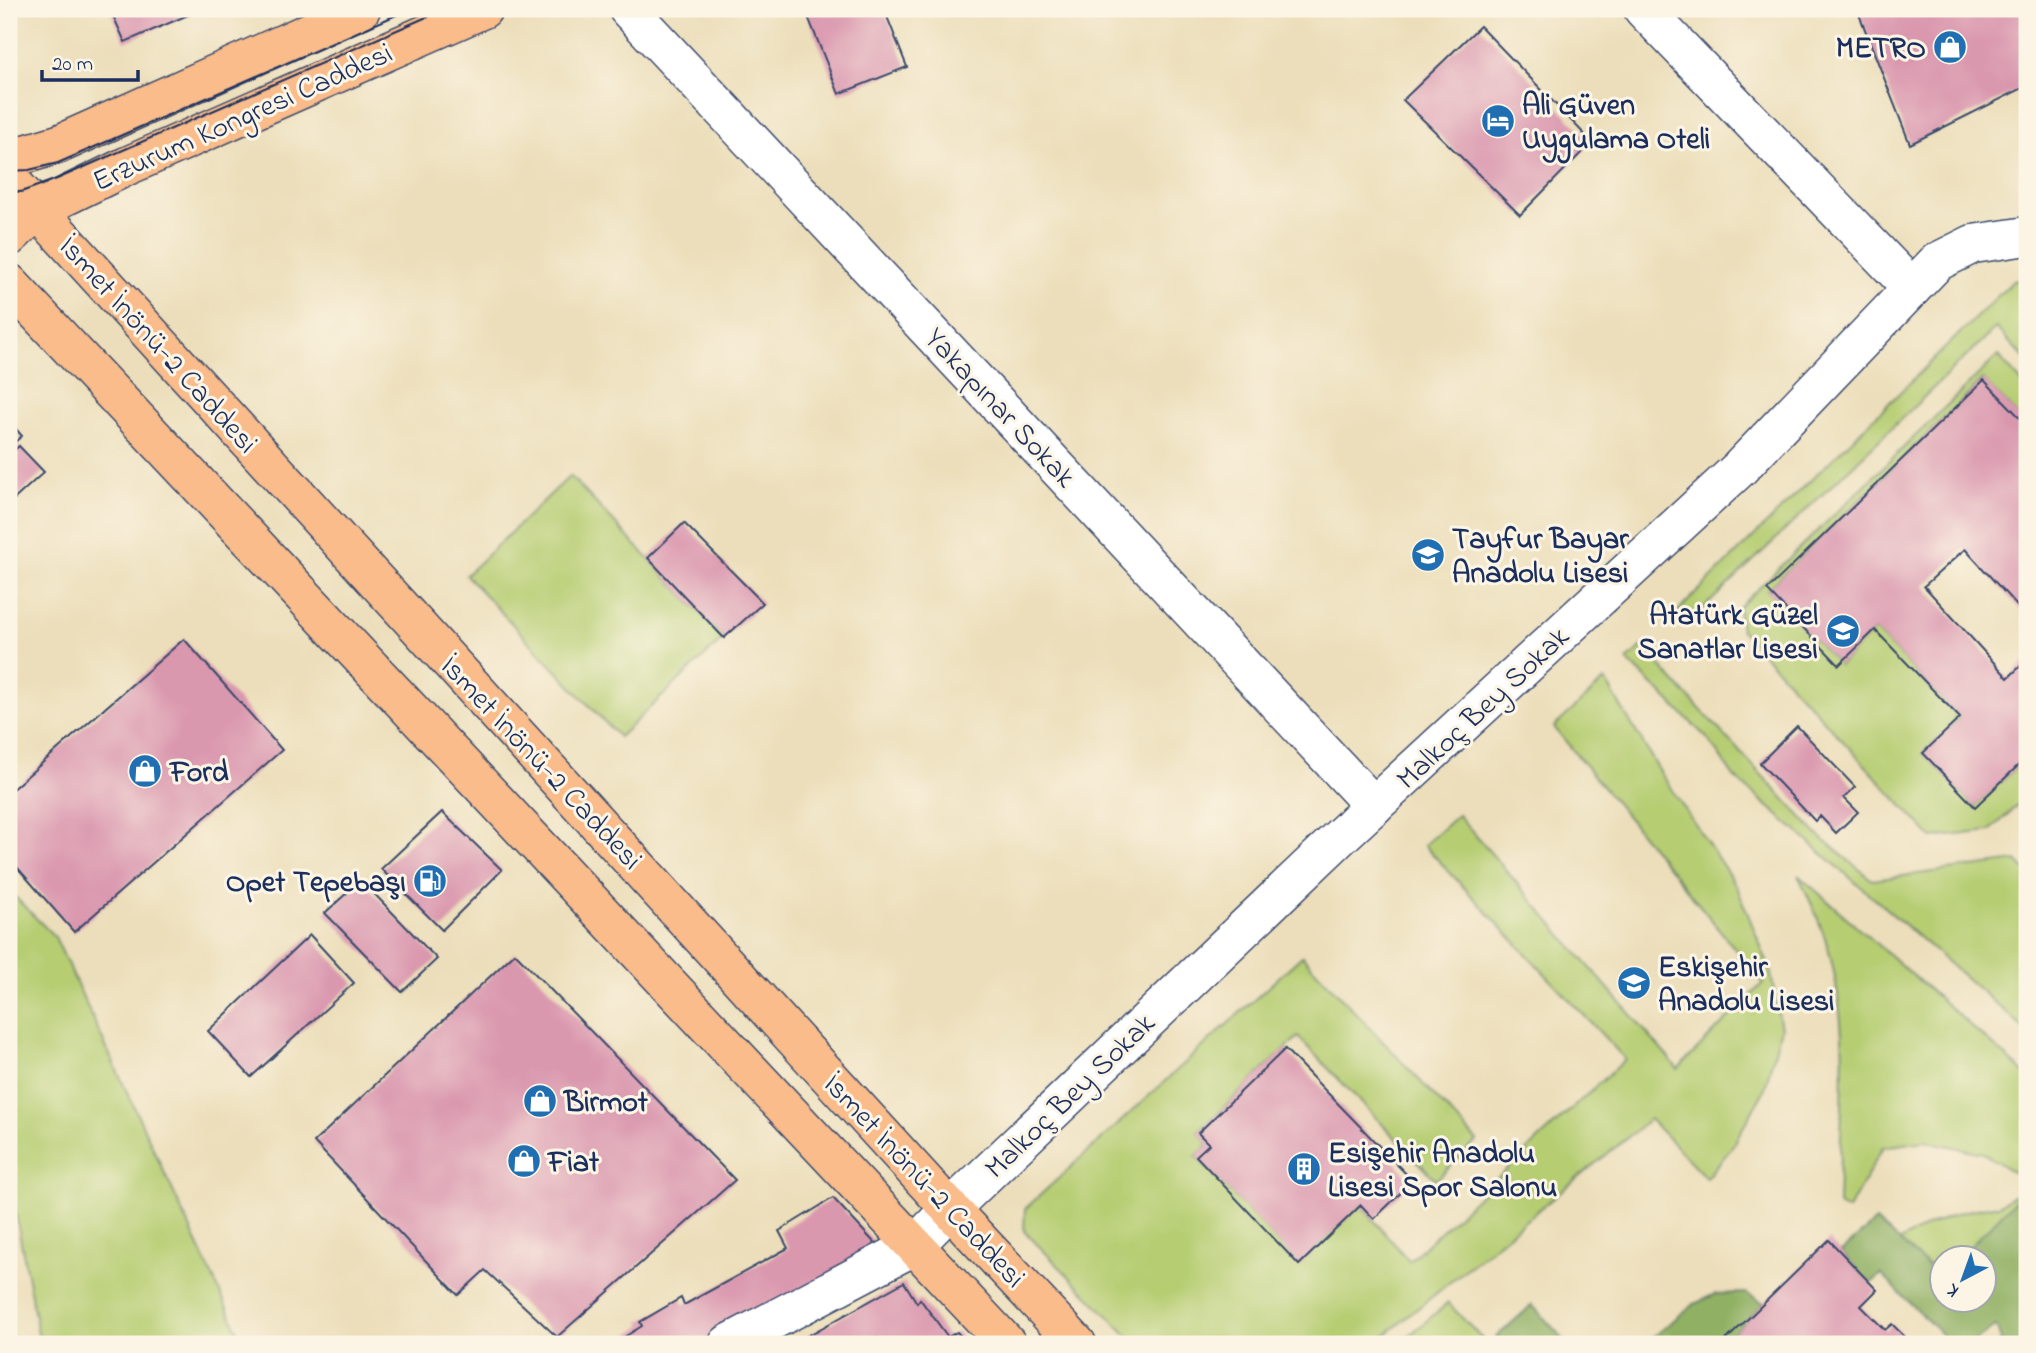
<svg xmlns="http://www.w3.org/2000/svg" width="2036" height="1353" font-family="'Indie Flower',sans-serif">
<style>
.green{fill:#b6cd72;stroke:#687e68;stroke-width:2}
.forest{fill:#90b064;stroke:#567061;stroke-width:2}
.building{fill:#da98af}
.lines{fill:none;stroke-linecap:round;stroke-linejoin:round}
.minor-casing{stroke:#3a496c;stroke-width:41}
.major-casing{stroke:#3a496c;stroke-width:41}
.minor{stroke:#fff;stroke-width:38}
.major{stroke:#f9bc8a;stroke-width:38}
.tram{stroke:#1b2f5e;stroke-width:2}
.labels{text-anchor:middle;stroke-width:6;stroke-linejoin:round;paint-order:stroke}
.poi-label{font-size:30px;font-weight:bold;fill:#1b2f5e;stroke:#fcf5e5;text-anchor:start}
.street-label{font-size:30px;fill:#1b2f5e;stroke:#fcf5e5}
</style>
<rect width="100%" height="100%" fill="#fcf5e5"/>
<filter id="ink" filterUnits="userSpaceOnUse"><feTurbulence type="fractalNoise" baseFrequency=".0143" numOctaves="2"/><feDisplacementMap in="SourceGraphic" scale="14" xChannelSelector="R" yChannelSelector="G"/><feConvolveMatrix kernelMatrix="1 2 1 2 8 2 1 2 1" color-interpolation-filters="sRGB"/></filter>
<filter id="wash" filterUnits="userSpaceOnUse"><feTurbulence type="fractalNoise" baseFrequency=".00686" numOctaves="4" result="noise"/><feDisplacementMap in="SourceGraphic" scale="28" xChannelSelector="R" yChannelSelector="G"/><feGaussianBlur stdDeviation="1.57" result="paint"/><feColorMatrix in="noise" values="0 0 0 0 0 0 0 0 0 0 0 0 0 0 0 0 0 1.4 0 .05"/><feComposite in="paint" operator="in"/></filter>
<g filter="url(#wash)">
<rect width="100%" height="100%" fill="#ecdeba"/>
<g class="green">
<path d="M2027 279V361L1996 328 1685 626 1674 615 2013 281Z"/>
<path d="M1998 356 2027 388V425L1983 380 1767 590 1839 665 1875 630 1960 718 1923 753 1975 807 2027 757V796L1990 831 1932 838 1741 630 1738 608Z"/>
<path d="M570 476 724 638 619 737 466 575Z"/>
<path d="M1642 647 1817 834 1872 880 2017 861 2027 872V1031L1734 777 1708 739 1627 660Z"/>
<path d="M1605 680 1662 775 1737 887 1770 969 1781 1028 1764 1091 1730 1150 1706 1178 1650 1119 1374 1344H1136L1024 1231 1025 1209 1302 956 1477 1141 1436 1180 1298 1037 1198 1132 1209 1144 1196 1156 1299 1264 1361 1205 1409 1261 1625 1059 1424 845 1458 815 1678 1069 1763 983 1554 727Z"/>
<path d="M1798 875 2027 1075V1189L1968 1249 1953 1258H1941V1263L1928 1266 1899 1242 1927 1226 1961 1212 1998 1205 2025 1189 2021 1177 1983 1153 1925 1141 1883 1147 1848 1210 1838 1205C1840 1124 1851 1039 1831 959 1824 930 1811 902 1798 875Z"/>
<path d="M9 891 55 937 244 1344H40L9 1178Z"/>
<path d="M1448 1303 1487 1344H1399Z"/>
</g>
<g class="forest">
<path d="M2026 1189 2027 1344H1997L2001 1340 1996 1326 1971 1344H1951L1881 1274 1871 1284 1841 1252 1876 1221 1928 1266 1941 1263V1300H1983V1258H1953L1968 1249Z"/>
<path d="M1746 1293 1764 1303 1722 1344H1645L1692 1305 1715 1294Z"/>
<path d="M1532 1305 1568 1344H1503L1496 1337Z"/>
</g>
<g id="blocks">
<g class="building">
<path d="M110 9H202L125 42Z"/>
<path d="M805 9H884L907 67 839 94Z"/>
<path d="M1857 9H2027V86L1910 144Z"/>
<path d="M1480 26 1592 142 1520 215 1403 100Z"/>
<path d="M1984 380 2027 425V466L2025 468 2027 471V617L1965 549 1924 586 2008 678 2027 660V757L1975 807 1923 753 1960 718 1875 630 1839 665 1767 590Z"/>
<path d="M9 421 22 436 9 447Z"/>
<path d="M19 446 44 472 9 504V455Z"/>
<path d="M684 523 763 603 724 638 648 558Z"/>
<path d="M184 639 282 750 74 932 9 858V792Z"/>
<path d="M1797 726 1855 787 1844 798 1858 812 1836 833 1820 816 1815 821 1760 763Z"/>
<path d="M442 812 502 870 442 930 381 869Z"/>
<path d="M361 880 437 959 402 992 325 913Z"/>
<path d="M310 935 354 983 251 1077 208 1031Z"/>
<path d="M515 953 735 1180 557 1337 485 1270 458 1295 314 1142Z"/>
<path d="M1285 1049 1413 1181 1374 1219 1361 1205 1299 1265 1196 1156 1209 1144 1198 1133Z"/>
<path d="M833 1198 884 1253 713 1344H613L642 1326 640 1322 681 1298 684 1305 788 1248 779 1231Z"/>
<path d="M1829 1240 1877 1290 1861 1306 1885 1330 1892 1324 1912 1344H1809L1807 1341 1804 1344H1722Z"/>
<path d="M904 1282 917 1303 920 1299 948 1337 957 1332 968 1344H879L876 1338 865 1344H793Z"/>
</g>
</g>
</g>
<g filter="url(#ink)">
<use href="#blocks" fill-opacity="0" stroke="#3a496c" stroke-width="2"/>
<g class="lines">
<g class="minor-casing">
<g id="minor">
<path d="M628 9 1374 806"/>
<path d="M1643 9 1912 288"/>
<path d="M728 1344 914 1246 950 1209 1341 836 1739 469 1937 262 1973 244 2027 236"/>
</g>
</g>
<g class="major-casing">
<g id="major">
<path d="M9 159 59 144 361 9"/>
<path d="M9 179 950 1209 1077 1344"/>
<path d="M9 237 37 210 127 166 483 9"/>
<path d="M9 283 1007 1344"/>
</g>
</g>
<use href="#minor" class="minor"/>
<use href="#major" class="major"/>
<g class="tram">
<path d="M9 171 29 170 58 163 410 9"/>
<path d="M9 191 21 192 57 179 445 9"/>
</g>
</g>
</g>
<defs>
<g id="shop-disc" transform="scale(1.75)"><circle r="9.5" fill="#1f6fb2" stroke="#fcf5e5"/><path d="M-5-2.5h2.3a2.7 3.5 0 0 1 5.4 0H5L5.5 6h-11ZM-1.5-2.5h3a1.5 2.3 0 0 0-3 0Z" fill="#fff"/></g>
<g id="hotel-disc" transform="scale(1.75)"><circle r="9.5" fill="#1f6fb2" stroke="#fcf5e5"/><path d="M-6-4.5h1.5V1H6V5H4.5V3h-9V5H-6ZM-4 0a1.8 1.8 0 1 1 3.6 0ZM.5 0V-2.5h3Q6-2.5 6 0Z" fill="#fff"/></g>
<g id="school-disc" transform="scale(1.75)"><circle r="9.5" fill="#1f6fb2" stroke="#fcf5e5"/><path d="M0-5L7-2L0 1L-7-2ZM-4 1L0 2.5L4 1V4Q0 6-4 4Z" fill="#fff"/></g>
<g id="fuel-disc" transform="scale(1.75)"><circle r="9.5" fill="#1f6fb2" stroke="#fcf5e5"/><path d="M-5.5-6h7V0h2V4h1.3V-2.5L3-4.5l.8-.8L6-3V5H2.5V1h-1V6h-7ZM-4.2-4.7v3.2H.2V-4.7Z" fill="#fff"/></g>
<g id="building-disc" transform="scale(1.75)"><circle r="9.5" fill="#1f6fb2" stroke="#fcf5e5"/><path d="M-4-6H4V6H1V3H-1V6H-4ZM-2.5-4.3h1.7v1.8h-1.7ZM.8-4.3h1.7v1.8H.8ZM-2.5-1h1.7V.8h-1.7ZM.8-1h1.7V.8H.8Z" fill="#fff"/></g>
</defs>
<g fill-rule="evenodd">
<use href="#shop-disc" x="1950" y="47"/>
<use href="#hotel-disc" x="1498" y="121"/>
<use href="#school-disc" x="1428" y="555"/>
<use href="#school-disc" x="1843" y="631"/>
<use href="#shop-disc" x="145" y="771"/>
<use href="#fuel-disc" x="430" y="881"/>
<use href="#school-disc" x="1634" y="983"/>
<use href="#shop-disc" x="540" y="1101"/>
<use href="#shop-disc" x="524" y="1161"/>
<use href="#building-disc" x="1304" y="1169"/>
</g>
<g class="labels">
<g class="poi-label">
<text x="1926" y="57" text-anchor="end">METRO</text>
<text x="1522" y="114">Ali Güven<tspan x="1522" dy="34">Uygulama Oteli</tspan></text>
<text x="1452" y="548">Tayfur Bayar<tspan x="1452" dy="34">Anadolu Lisesi</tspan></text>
<text x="1818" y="624" text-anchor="end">Atatürk Güzel<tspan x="1818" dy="34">Sanatlar Lisesi</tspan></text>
<text x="170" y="781">Ford</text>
<text x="406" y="891" text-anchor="end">Opet Tepebaşı</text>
<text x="1658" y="976">Eskişehir<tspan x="1658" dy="34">Anadolu Lisesi</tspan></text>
<text x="564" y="1111">Birmot</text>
<text x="1328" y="1162">Esişehir Anadolu<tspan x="1328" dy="34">Lisesi Spor Salonu</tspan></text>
<text x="548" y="1171">Fiat</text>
</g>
<g class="street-label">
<text transform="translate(242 116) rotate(-24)" y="10">Erzurum Kongresi Caddesi</text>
<text transform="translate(159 344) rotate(48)" y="10">İsmet İnönü-2 Caddesi</text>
<text transform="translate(1001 407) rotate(47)" y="10">Yakapınar Sokak</text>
<text transform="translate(1482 707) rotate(-43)" y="10">Malkoç Bey Sokak</text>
<text transform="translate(542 762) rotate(47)" y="10">İsmet İnönü-2 Caddesi</text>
<text transform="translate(1069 1095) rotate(-44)" y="10">Malkoç Bey Sokak</text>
<text transform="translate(925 1180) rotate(47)" y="10">İsmet İnönü-2 Caddesi</text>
</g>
</g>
<rect width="2036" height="1353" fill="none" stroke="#fcf5e5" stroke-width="35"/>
<g transform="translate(1963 1279) rotate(221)"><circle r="33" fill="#fcf5e5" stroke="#a2a6af" stroke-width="2"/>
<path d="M0-5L12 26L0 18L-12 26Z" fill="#1f6fb2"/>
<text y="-10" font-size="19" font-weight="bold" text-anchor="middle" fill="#1b2f5e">K</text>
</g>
<path d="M42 70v10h96v-10" fill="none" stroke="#1b2f5e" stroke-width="3.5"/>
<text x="52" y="70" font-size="21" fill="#1b2f5e" stroke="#fcf5e5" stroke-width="5" paint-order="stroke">20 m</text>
</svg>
